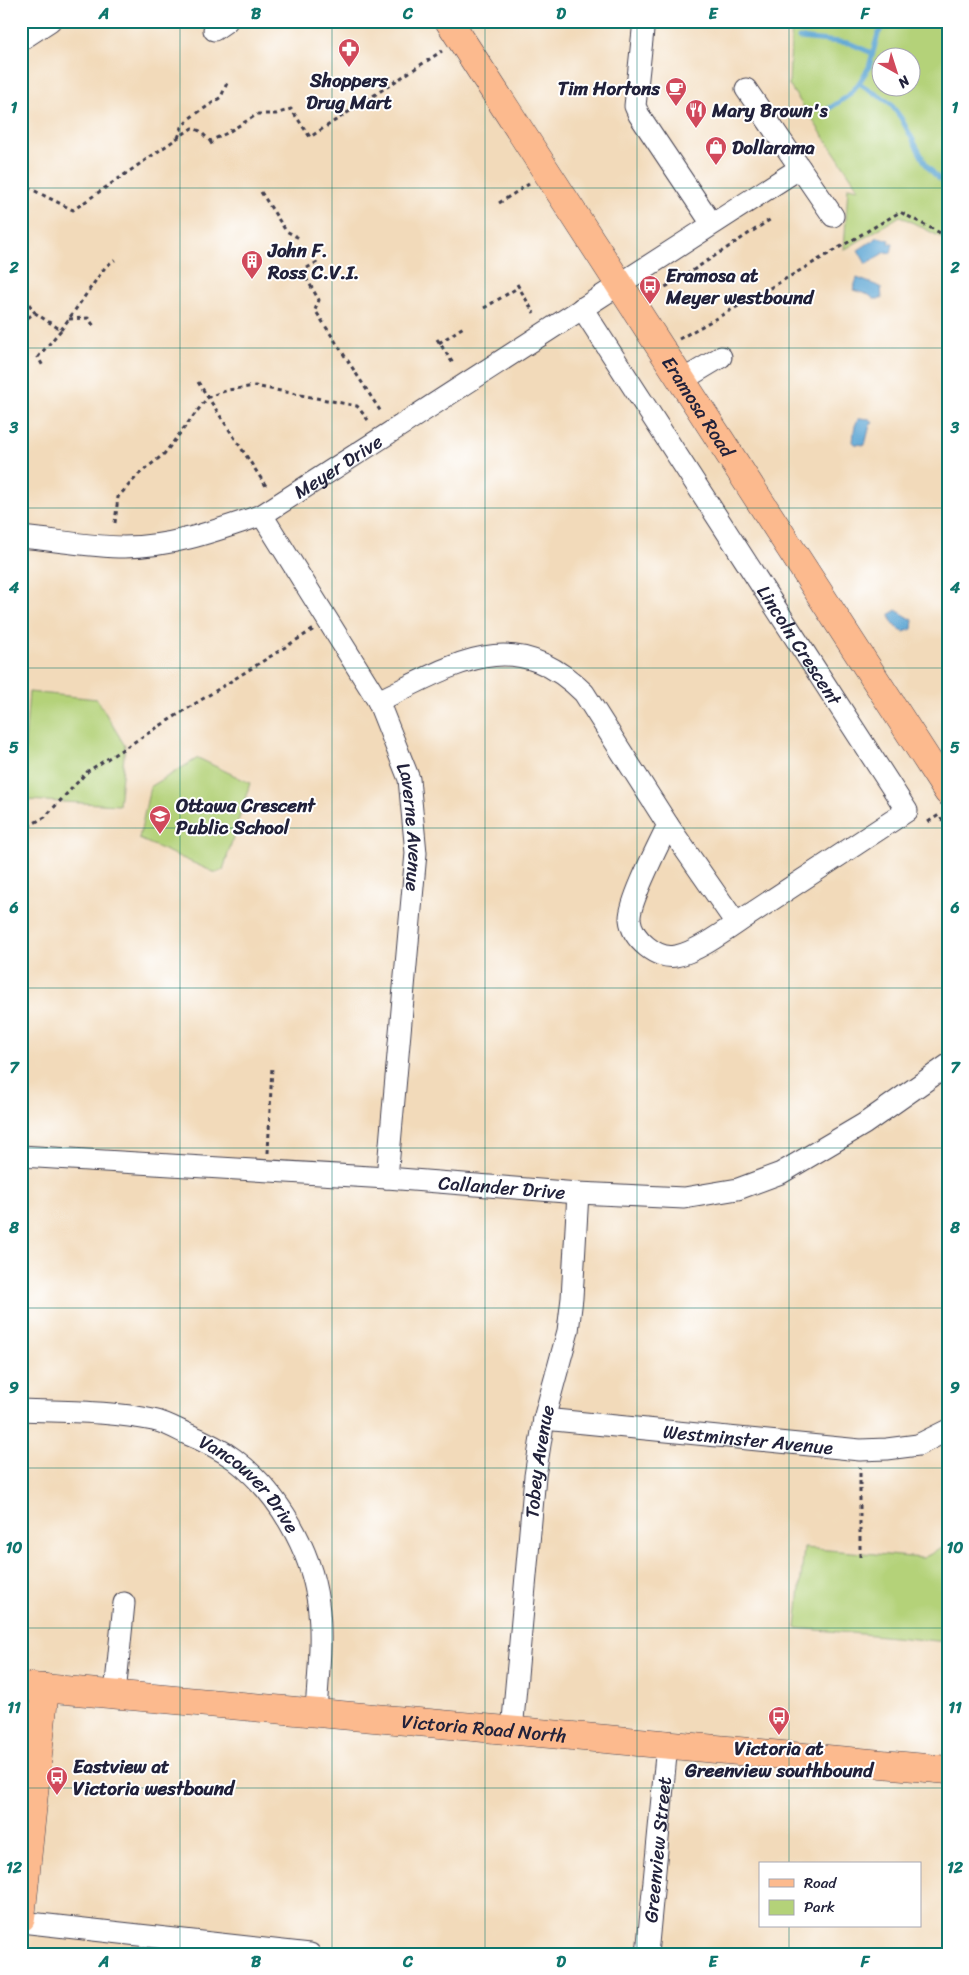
<svg xmlns="http://www.w3.org/2000/svg" width="969" height="1975" font-family="Sriracha,sans-serif">
<style>
.green{fill:#b4d279;stroke:#6b7a5a;fill-rule:evenodd}
.water{fill:#5ca5d3;stroke:#3f6487}
.lines{fill:none;stroke-linecap:round;stroke-linejoin:round}
.stream{stroke:#5ca5d3;stroke-width:5}
.minor-casing{stroke:#413e4e;stroke-width:23}
.major-casing{stroke:#413e4e;stroke-width:29}
.path{stroke:#413e4e;stroke-width:3;stroke-dasharray:4 4;stroke-linecap:butt}
.minor{stroke:#fff;stroke-width:21}
.major{stroke:#fcba8e;stroke-width:28}
.grid{fill:none;stroke:#0f766e;stroke-width:1;stroke-opacity:0.55}
.labels{text-anchor:middle;stroke-width:4;stroke-linejoin:round;paint-order:stroke}
.poi-label{font-size:19px;font-weight:bold;fill:#22223b;stroke:#fff;text-anchor:start}
.street-label{font-size:19px;fill:#22223b;stroke:#fff}
.neatline{fill:none;stroke:#0f766e;stroke-width:2}
.grid-label{font-size:16px;text-anchor:middle;font-weight:bold;fill:#0f766e}
</style>
<rect width="100%" height="100%" fill="#fff"/>
<filter id="ink" filterUnits="userSpaceOnUse"><feTurbulence type="fractalNoise" baseFrequency=".02" numOctaves="2"/><feDisplacementMap in="SourceGraphic" scale="10" xChannelSelector="R" yChannelSelector="G"/><feConvolveMatrix kernelMatrix="1 2 1 2 8 2 1 2 1" color-interpolation-filters="sRGB"/></filter>
<filter id="wash" filterUnits="userSpaceOnUse"><feTurbulence type="fractalNoise" baseFrequency=".0096" numOctaves="4" result="noise"/><feDisplacementMap in="SourceGraphic" scale="20" xChannelSelector="R" yChannelSelector="G"/><feGaussianBlur stdDeviation="1.12" result="paint"/><feColorMatrix in="noise" values="0 0 0 0 0 0 0 0 0 0 0 0 0 0 0 0 0 1.4 0 .05"/><feComposite in="paint" operator="in"/></filter>
<g filter="url(#wash)">
<rect width="100%" height="100%" fill="#f2daba"/>
<g class="green">
<path d="M792 21H948V241L900 216 844 250 848 187 859 189 789 85ZM882 58H912V88H882Z"/>
<path d="M29 692 97 699 125 746 119 805 27 800 21 796Z"/>
<path d="M198 758 250 783 223 870 216 873 139 839 150 787Z"/>
<path d="M948 1545V1642L796 1628 804 1548 923 1558Z"/>
</g>
<g class="water">
<path d="M878 237 890 240 889 244H893L891 253 885 252 866 264 858 250Z"/>
<path d="M857 278 881 287 882 299H874L869 295 853 290Z"/>
<path d="M860 418 870 419 873 423 870 425 865 445 855 444 853 442C854 435 853 423 860 418Z"/>
<path d="M896 610 913 620 912 629 904 632C896 629 891 623 890 614Z"/>
</g>
<g class="lines">
<g class="stream">
<path d="M799 38 849 43 872 53"/>
<path d="M859 83 890 103 901 118 927 166 938 178 948 185"/>
<path d="M824 112 848 96 859 83 869 67 878 34 886 21"/>
</g>
</g>
</g>
<g filter="url(#ink)">
<g class="lines">
<g class="minor-casing">
<g id="minor">
<path d="M644 21 635 106 639 115 712 224"/>
<path d="M214 30 227 21"/>
<path d="M21 40 50 21"/>
<path d="M746 89 833 216"/>
<path id="s1" d="M582 308 907 811C855 845 804 879 752 913 732 926 698 952 676 956 657 960 632 939 630 919 629 902 659 844 668 825"/>
<path d="M681 381 721 357"/>
<path id="s2" d="M262 515 378 701 409 779 416 853 387 1178"/>
<path id="s3" d="M21 537C55 540 90 547 124 547 172 547 218 530 262 515L800 168"/>
<path d="M378 701C453 666 512 622 584 693L668 825 736 923"/>
<path id="s4" d="M21 1156 387 1178 578 1193 684 1198 738 1189 781 1173 864 1124 948 1065"/>
<path id="s5" d="M21 1410C65 1412 110 1411 153 1420 164 1422 175 1428 185 1433 202 1440 219 1448 234 1459 278 1492 311 1549 318 1603 323 1639 318 1676 316 1712"/>
<path id="s6" d="M544 1419 860 1450 887 1449 918 1445 948 1430"/>
<path d="M115 1694 124 1603"/>
<path id="s7" d="M512 1731 535 1476 544 1419 568 1331 572 1298 578 1193"/>
<path d="M21 1922 310 1954"/>
<path id="s8" d="M647 1954 667 1745"/>
</g>
</g>
<g class="major-casing">
<g id="major">
<path id="s9" d="M449 21 948 792"/>
<path id="s10" d="M21 1686 948 1770"/>
<path d="M21 1918 45 1688"/>
</g>
</g>
<g class="path">
<path d="M178 138 182 127 190 118 221 97 227 83"/>
<path d="M210 141 213 146"/>
<path d="M21 191 27 187 73 210 192 128 200 131 210 141 225 134 258 114H276L291 109 310 137 442 51"/>
<path d="M261 192 286 231 299 238"/>
<path d="M499 203 529 184"/>
<path d="M302 271 319 300 315 310 381 412"/>
<path d="M300 272 319 261"/>
<path d="M517 284 534 313"/>
<path d="M651 294 675 282 771 219"/>
<path d="M29 304 35 313"/>
<path d="M484 308 519 287"/>
<path d="M69 319 88 318 94 326"/>
<path d="M21 322 35 313 61 330 38 357 44 368"/>
<path d="M61 330 106 266 115 260"/>
<path d="M437 339 454 365"/>
<path d="M679 339 758 295 900 212 948 237"/>
<path d="M439 343 465 326"/>
<path d="M198 382 266 486"/>
<path d="M115 523 118 497 139 474 164 454 208 397 228 390 255 386 357 406 368 420"/>
<path d="M928 822 939 815 945 824"/>
<path d="M21 830 45 817 88 771 314 629"/>
<path d="M268 1153 272 1066"/>
<path d="M860 1557V1467"/>
</g>
<use href="#minor" class="minor"/>
<use href="#major" class="major"/>
</g>
</g>
<path class="grid" d="M180 21V1954M332 21V1954M485 21V1954M637 21V1954M789 21V1864M21 188H948M21 348H948M21 508H948M21 668H948M21 828H948M21 988H948M21 1148H948M21 1308H948M21 1468H948M21 1628H948M21 1788H948M789 1926V1954"/>
<defs>
<g id="pharmacy-pin" transform="scale(1.125)"><path d="M0 17L-7.5 6A9.5 9.5 0 1 1 7.5 6Z" fill="#d1495b" stroke="#fff"/><path d="M-2-6h4v4h4v4h-4v4h-4v-4h-4v-4h4Z" fill="#fff"/></g>
<g id="cafe-pin" transform="scale(1.125)"><path d="M0 17L-7.5 6A9.5 9.5 0 1 1 7.5 6Z" fill="#d1495b" stroke="#fff"/><path d="M-5.5-4.5H6V0H3Q3 3.5 0 3.5H-2.5Q-5.5 3.5-5.5 0ZM3-3.2v2h1.7v-2ZM-6 4.5H4V6H-6Z" fill="#fff"/></g>
<g id="restaurant-pin" transform="scale(1.125)"><path d="M0 17L-7.5 6A9.5 9.5 0 1 1 7.5 6Z" fill="#d1495b" stroke="#fff"/><path d="M-5-6h1v4h1v-4h1v4h1v-4h1v5L-1.5 .5V6h-2V.5L-5-1ZM5-6V6H3V1.5H1.5Q1.5-4 5-6Z" fill="#fff"/></g>
<g id="shop-pin" transform="scale(1.125)"><path d="M0 17L-7.5 6A9.5 9.5 0 1 1 7.5 6Z" fill="#d1495b" stroke="#fff"/><path d="M-5-2.5h2.3a2.7 3.5 0 0 1 5.4 0H5L5.5 6h-11ZM-1.5-2.5h3a1.5 2.3 0 0 0-3 0Z" fill="#fff"/></g>
<g id="building-pin" transform="scale(1.125)"><path d="M0 17L-7.5 6A9.5 9.5 0 1 1 7.5 6Z" fill="#d1495b" stroke="#fff"/><path d="M-4-6H4V6H1V3H-1V6H-4ZM-2.5-4.3h1.7v1.8h-1.7ZM.8-4.3h1.7v1.8H.8ZM-2.5-1h1.7V.8h-1.7ZM.8-1h1.7V.8H.8Z" fill="#fff"/></g>
<g id="bus-pin" transform="scale(1.125)"><path d="M0 17L-7.5 6A9.5 9.5 0 1 1 7.5 6Z" fill="#d1495b" stroke="#fff"/><path d="M-5-6H5V4H4V6H2V4H-2V6H-4V4H-5ZM-3.5-4V0h7V-4ZM-3.5 1.2v1.5H-2V1.2ZM2 1.2v1.5H3.5V1.2Z" fill="#fff"/></g>
<g id="school-pin" transform="scale(1.125)"><path d="M0 17L-7.5 6A9.5 9.5 0 1 1 7.5 6Z" fill="#d1495b" stroke="#fff"/><path d="M0-5L7-2L0 1L-7-2ZM-4 1L0 2.5L4 1V4Q0 6-4 4Z" fill="#fff"/></g>
</defs>
<g fill-rule="evenodd">
<use href="#pharmacy-pin" x="349" y="49"/>
<use href="#cafe-pin" x="676" y="88"/>
<use href="#restaurant-pin" x="696" y="110"/>
<use href="#shop-pin" x="716" y="147"/>
<use href="#building-pin" x="252" y="261"/>
<use href="#bus-pin" x="650" y="286"/>
<use href="#school-pin" x="160" y="816"/>
<use href="#bus-pin" x="779" y="1717"/>
<use href="#bus-pin" x="57" y="1777"/>
</g>
<g class="labels">
<g class="poi-label">
<text x="349" y="87" text-anchor="middle">Shoppers<tspan x="349" dy="22">Drug Mart</tspan></text>
<text x="660" y="95" text-anchor="end">Tim Hortons</text>
<text x="712" y="117">Mary Brown's</text>
<text x="732" y="154">Dollarama</text>
<text x="268" y="257">John F.<tspan x="268" dy="22">Ross C.V.I.</tspan></text>
<text x="666" y="282">Eramosa at<tspan x="666" dy="22">Meyer westbound</tspan></text>
<text x="176" y="812">Ottawa Crescent<tspan x="176" dy="22">Public School</tspan></text>
<text x="779" y="1755" text-anchor="middle">Victoria at<tspan x="779" dy="22">Greenview southbound</tspan></text>
<text x="73" y="1773">Eastview at<tspan x="73" dy="22">Victoria westbound</tspan></text>
</g>
<g class="street-label">
<text dy="7" stroke="none"><textPath href="#s9" startOffset="459">Eramosa Road</textPath></text>
<text dy="7" stroke="none"><textPath href="#s3" startOffset="336">Meyer Drive</textPath></text>
<text dy="7" stroke="none"><textPath href="#s1" startOffset="401">Lincoln Crescent</textPath></text>
<text dy="7" stroke="none"><textPath href="#s2" startOffset="351">Laverne Avenue</textPath></text>
<text dy="7" stroke="none"><textPath href="#s4" startOffset="482">Callander Drive</textPath></text>
<text dy="7" stroke="none"><textPath href="#s6" startOffset="205">Westminster Avenue</textPath></text>
<text dy="7" stroke="none"><textPath href="#s7" startOffset="271">Tobey Avenue</textPath></text>
<text dy="7" stroke="none"><textPath href="#s5" startOffset="251">Vancouver Drive</textPath></text>
<text dy="7" stroke="none"><textPath href="#s10" startOffset="465">Victoria Road North</textPath></text>
<text dy="7" stroke="none"><textPath href="#s8" startOffset="105">Greenview Street</textPath></text>
</g>
</g>
<rect width="969" height="1975" fill="none" stroke="#fff" stroke-width="55"/>
<rect x="759" y="1862" width="162" height="65" fill="#ffffff" stroke="#a7a7b1"/>
<rect x="769" y="1879" width="25" height="8" fill="#fcba8e" stroke="#a7a7b1"/>
<text x="804" y="1888" font-size="15" fill="#22223b">Road</text>
<rect x="769" y="1900" width="25" height="15" fill="#b4d279" stroke="#a7a7b1"/>
<text x="804" y="1912" font-size="15" fill="#22223b">Park</text>
<g transform="translate(896 72) rotate(141)"><circle r="24" fill="#ffffff" stroke="#a7a7b1"/>
<path d="M0-4L9 19L0 12L-9 19Z" fill="#d1495b"/>
<text y="-8" font-size="14" font-weight="bold" text-anchor="middle" fill="#22223b">N</text>
</g>
<rect x="28" y="28" width="914" height="1920" class="neatline"/>
<g class="grid-label">
<text x="104" y="19">A</text>
<text x="256" y="19">B</text>
<text x="408" y="19">C</text>
<text x="561" y="19">D</text>
<text x="713" y="19">E</text>
<text x="865" y="19">F</text>
<text x="14" y="113">1</text>
<text x="955" y="113">1</text>
<text x="14" y="273">2</text>
<text x="955" y="273">2</text>
<text x="14" y="433">3</text>
<text x="955" y="433">3</text>
<text x="14" y="593">4</text>
<text x="955" y="593">4</text>
<text x="14" y="753">5</text>
<text x="955" y="753">5</text>
<text x="14" y="913">6</text>
<text x="955" y="913">6</text>
<text x="14" y="1073">7</text>
<text x="955" y="1073">7</text>
<text x="14" y="1233">8</text>
<text x="955" y="1233">8</text>
<text x="14" y="1393">9</text>
<text x="955" y="1393">9</text>
<text x="14" y="1553">10</text>
<text x="955" y="1553">10</text>
<text x="14" y="1713">11</text>
<text x="955" y="1713">11</text>
<text x="14" y="1873">12</text>
<text x="955" y="1873">12</text>
<text x="104" y="1967">A</text>
<text x="256" y="1967">B</text>
<text x="408" y="1967">C</text>
<text x="561" y="1967">D</text>
<text x="713" y="1967">E</text>
<text x="865" y="1967">F</text>
</g>
</svg>
